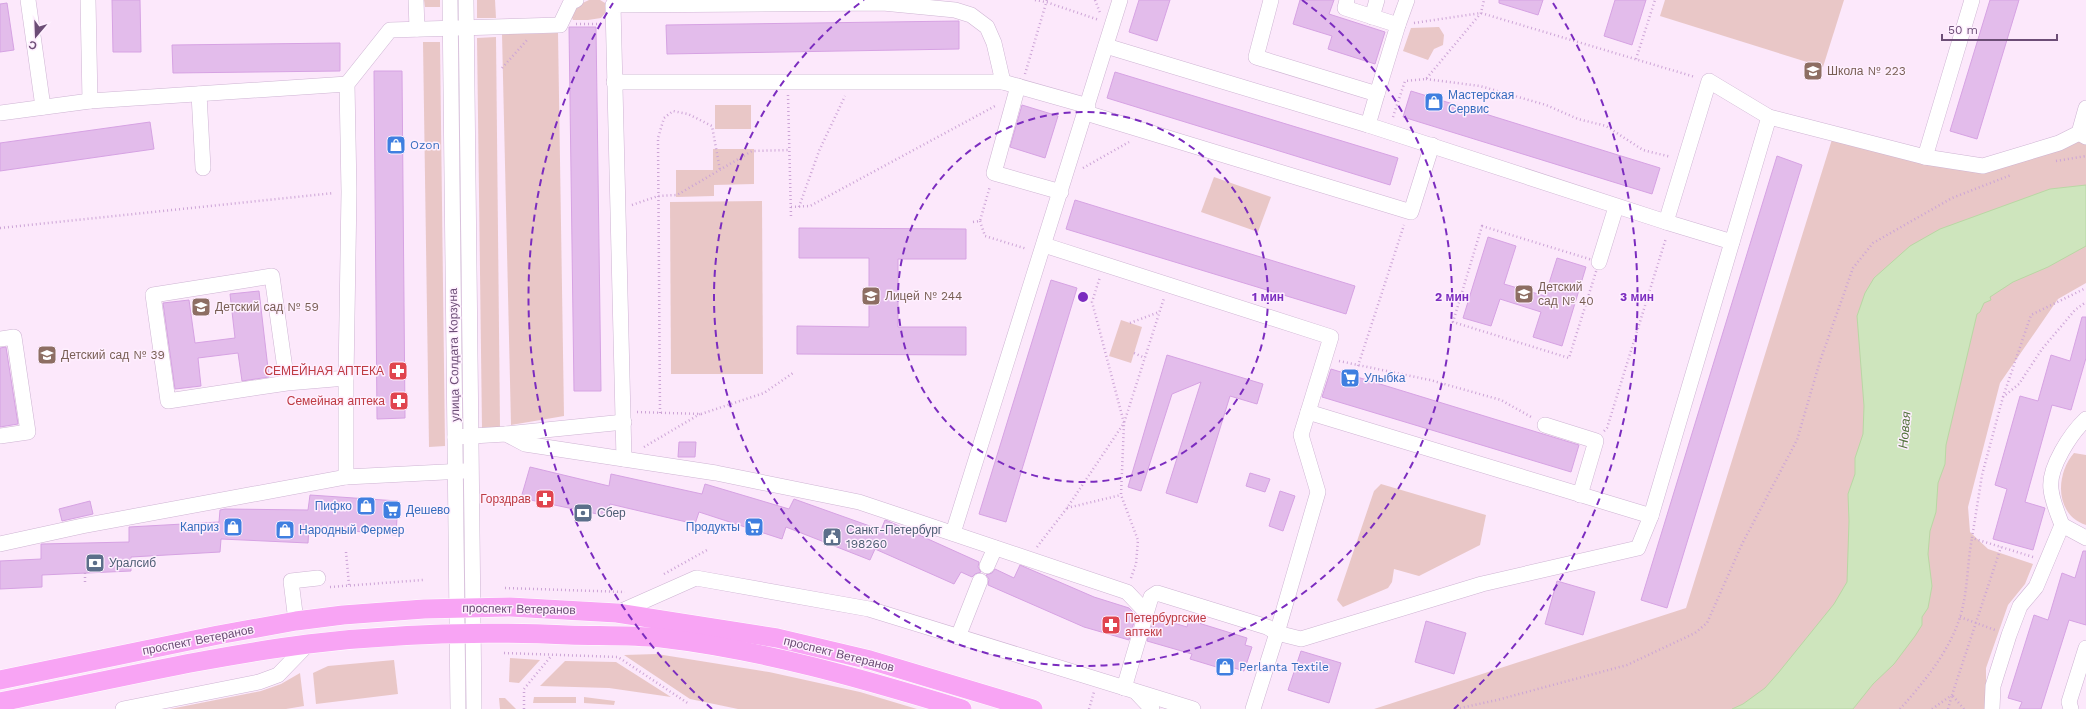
<svg xmlns="http://www.w3.org/2000/svg" width="2086" height="709" font-family="'Work Sans',sans-serif">
<style>
.green{fill:#e9c7c7}
.water{fill:#cee5bd;stroke:#b9d7a4}
.building{fill:#e3bceb;stroke:#d6a2e3}
.lines{fill:none;stroke-linecap:round;stroke-linejoin:round}
.minor-casing{stroke:#ceb4d3;stroke-width:16}
.major-casing{stroke:#fff;stroke-width:20}
.path{stroke:#cca4d6;stroke-width:2.5;stroke-dasharray:1 3;stroke-linecap:butt}
.minor{stroke:#fff;stroke-width:15}
.major{stroke:#f8a4f4;stroke-width:19}
.ring{fill:none;stroke:#7b2cbf;stroke-width:2;stroke-dasharray:7 5}
.labels{text-anchor:middle;stroke-width:3;stroke-linejoin:round;paint-order:stroke}
.education-label{font-size:12px;fill:#785e54;stroke:#feeffe;text-anchor:start}
.shop-label{font-size:12px;fill:#366cbe;stroke:#feeffe;text-anchor:start}
.street-label{font-size:12px;fill:#6c4d76;stroke:#feeffe}
.health-label{font-size:12px;fill:#be3a42;stroke:#feeffe;text-anchor:end}
.service-label{font-size:12px;fill:#4e5e75;stroke:#feeffe;text-anchor:start}
.water-label{font-size:13px;font-style:italic;fill:#54733d;stroke:#feeffe}
.centre{fill:#7b2cbf;stroke:#feeffe;stroke-width:2}
.ring-label{font-size:12px;text-anchor:middle;font-weight:bold;fill:#7b2cbf;stroke:#feeffe;stroke-width:3;stroke-linejoin:round;paint-order:stroke}
</style>
<rect width="100%" height="100%" fill="#fce8fb"/>
<g class="green">
<path d="M424 0H440V7H425Z"/>
<path d="M477 0H495L496 18H477Z"/>
<path d="M589 0H600L605 3 606 12 601 18 588 20H573L570 14 572 8Z"/>
<path d="M1665 0H1844L1823 67 1660 16Z"/>
<path d="M1439 27 1444 35 1443 45 1434 49 1428 60 1403 51 1411 28Z"/>
<path d="M558 33 564 416 511 425 502 34Z"/>
<path d="M496 37 500 427 482 429 477 38Z"/>
<path d="M423 42H440L445 446 429 447Z"/>
<rect x="715" y="105" width="36" height="24"/>
<path d="M1834 133 1950 160 1987 159 2077 140 2086 143V283L2058 299 2000 383 1968 507 1970 532 1988 549 2033 564 2025 584 2008 605 1986 668V709H1374L1686 608Z"/>
<path d="M713 149H754V184L714 185V196L676 197V170H713Z"/>
<path d="M1214 177 1271 197 1258 232 1201 212Z"/>
<path d="M762 201 763 374H671L670 202Z"/>
<path d="M1121 320 1142 327 1131 363 1109 356Z"/>
<path d="M2074 453 2086 455V525C2055 515 2055 475 2074 453Z"/>
<path d="M1381 484 1486 515 1480 545 1419 576 1394 569 1392 582 1388 588 1343 607 1337 600 1374 491Z"/>
<path d="M657 654 769 672 860 692 917 709H738L690 699 624 655Z"/>
<path d="M510 658 540 660 519 683 509 682Z"/>
<path d="M394 660 398 694 316 704 313 673 328 666Z"/>
<path d="M565 661 616 662 671 697 609 688 540 686Z"/>
<path d="M300 673 304 706 286 709H170L261 691 281 684Z"/>
<path d="M534 697H576V703H533Z"/>
<path d="M584 697 615 701 614 705 584 703Z"/>
<path d="M499 698H505L516 709H500Z"/>
</g>
<path class="water" d="M2086 185V246L2048 267 2013 282 1990 297 1991 300 1984 303 1980 312 1977 314 1946 445 1945 464 1938 483 1936 512 1930 531 1928 554 1932 586 1928 608 1922 617V625L1915 636 1894 664 1873 684 1853 709H1732L1743 704 1765 688 1779 672 1834 604 1847 582 1849 521 1848 494 1855 474V458L1863 434 1864 406 1857 316 1865 293 1874 278 1910 246 1940 229 2050 189Z"/>
<g class="building">
<path d="M112 0H140L141 52H113Z"/>
<path d="M1139 0H1170L1157 41 1129 32Z"/>
<path d="M1300 0H1334L1329 14 1385 32 1375 64 1328 49 1332 36 1293 24Z"/>
<path d="M1499 0H1543L1538 15 1499 3Z"/>
<path d="M1615 0H1646L1632 45 1604 36Z"/>
<path d="M1990 0H2019L1977 139 1950 131Z"/>
<path d="M7 3 14 50 0 52V4Z"/>
<path d="M959 21V49L667 54 666 25Z"/>
<path d="M569 27H596L601 391H574Z"/>
<path d="M340 43V71L173 73 172 45Z"/>
<path d="M374 71H402L405 418 377 419Z"/>
<path d="M1115 72 1398 158 1390 185 1107 98Z"/>
<path d="M1411 91 1660 168 1652 194 1403 117Z"/>
<path d="M1022 105 1058 116 1045 158 1010 147Z"/>
<path d="M150 122 154 149 0 171V143Z"/>
<path d="M1777 156 1802 165 1667 608 1641 600Z"/>
<path d="M1075 200 1355 286 1346 314 1066 229Z"/>
<path d="M799 228 966 229V259H898V327H966V355L797 354V326L869 327V258H799Z"/>
<path d="M1488 237 1516 246 1504 284 1545 296 1557 258 1586 267 1562 346 1533 337 1541 312 1500 299 1491 326 1463 318Z"/>
<path d="M1051 280 1077 288 1006 522 979 514Z"/>
<path d="M259 291 269 377 242 381 238 353 198 358 201 386 175 389 163 303 189 300 195 343 235 338 230 294Z"/>
<path d="M2082 317H2086V358L2071 410 2052 405 2025 502 2045 508 2033 550 1993 539 2007 489 1995 485 2020 396 2038 401 2051 355 2070 361Z"/>
<path d="M6 347 18 424 0 427V348Z"/>
<path d="M1167 355 1263 384 1257 404 1230 396 1197 503 1166 493 1201 382 1172 394 1141 491 1128 487Z"/>
<path d="M1331 369 1579 445 1571 472 1322 397Z"/>
<path d="M679 442H696L695 457H678Z"/>
<path d="M530 467 609 486 611 474 702 494 705 484 789 509 794 499 881 530 885 520 888 521 979 562 978 567 981 572 975 574 972 577 961 572 954 584 875 549 870 560 786 527 782 539 699 512 695 524 610 504 607 516 521 498Z"/>
<path d="M1250 473 1270 479 1265 492 1246 486Z"/>
<path d="M1280 491 1295 496 1283 531 1269 526Z"/>
<path d="M310 495 398 501 396 535 309 527 308 543 221 539 220 552 131 557V571L42 575V587L0 589V561L41 559V544L129 542V527L219 522 220 510 225 509 308 510Z"/>
<path d="M90 501 93 514 62 521 59 509Z"/>
<path d="M2083 551H2086V625L2069 620 2041 709H2019L2022 702 2008 698 2034 615 2048 620 2062 573 2075 578Z"/>
<path d="M1020 565 1094 597 1129 608 1136 615 1129 640 1084 627 988 585 989 579 986 575 992 573 995 569 1014 578Z"/>
<path d="M1557 581 1595 592 1583 635 1545 624Z"/>
<path d="M1154 617 1187 627 1189 620 1247 638 1245 645 1252 647 1244 671 1234 668 1233 672 1190 659 1192 654 1147 641Z"/>
<path d="M1426 621 1466 633 1454 674 1415 662Z"/>
<path d="M1301 651 1341 663 1329 703 1288 690Z"/>
</g>
<g class="lines">
<g class="minor-casing">
<g id="minor">
<path d="M28 0 43 107"/>
<path d="M88 0 90 101 347 84"/>
<path d="M416 0 417 29"/>
<path d="M450 0 458 709"/>
<path d="M466 0 474 709"/>
<path d="M1271 0 1256 57 1377 94 1398 25 1345 8 1347 0"/>
<path d="M1372 17 1377 0"/>
<path d="M1398 25 1407 0"/>
<path d="M1106 46 1368 125"/>
<path d="M614 82H1003"/>
<path d="M1018 86 994 173 1061 192"/>
<path d="M199 94 203 168"/>
<path d="M1377 94 1368 125 1666 222 1709 81 1769 117 1925 157 1972 0"/>
<path d="M2086 108 2079 133 2086 137"/>
<path d="M0 113 90 101"/>
<path d="M1086 113 1411 212 1432 145"/>
<path d="M1925 157 1983 166 2059 143 2079 133"/>
<path d="M1666 222 1732 242"/>
<path d="M1044 245 1331 337 1301 435 1318 492 1277 633 1267 627 1157 593 1151 597 1124 688"/>
<path d="M1599 262 1616 207"/>
<path d="M0 339 14 337 28 432 0 436"/>
<path d="M287 383 272 276 153 295 168 401 287 383 346 378"/>
<path d="M1308 412 1651 516"/>
<path d="M2086 419C2071 433 2048 468 2051 489 2052 501 2058 514 2062 525L2086 538"/>
<path d="M1545 425 1596 441 1580 495"/>
<path d="M506 434 624 422"/>
<path d="M455 437 506 434 525 444 716 473 859 502 1127 592 1146 612"/>
<path d="M624 459 613 5 883 3 955 10 971 15 987 27 994 43 1003 82 1088 106"/>
<path d="M346 477V378L349 192 347 84 390 30 560 25 571 2 576 0"/>
<path d="M953 533 1120 0"/>
<path d="M0 544 82 526 346 477 464 471"/>
<path d="M987 566 995 548"/>
<path d="M617 613 696 578 869 609 1193 709"/>
<path d="M296 621 291 581 318 578"/>
<path d="M958 637 980 581"/>
<path d="M1136 692 1152 709"/>
<path d="M123 709 259 682 278 675 308 644"/>
<path d="M1253 709 1277 633 1301 639 1482 584 1638 548 1651 516 1769 117"/>
<path d="M1992 709 1993 686 2009 635 2020 606 2036 587 2062 525"/>
<path d="M2071 709 2069 702 2086 648"/>
</g>
</g>
<g class="major-casing">
<g id="major">
<path d="M0 680 218 635 296 621 343 615 424 609 510 607 617 613 777 638 870 660 1033 709"/>
<path d="M0 702C102 682 205 657 308 644 395 633 481 631 568 635 599 636 631 635 661 638 764 650 863 679 962 709"/>
</g>
</g>
<g class="path">
<path d="M1035 0 1046 2 1099 20"/>
<path d="M1095 0 1100 13"/>
<path d="M1414 23 1481 13 1695 77"/>
<path d="M576 24H599"/>
<path d="M1636 59 1655 0"/>
<path d="M502 68 527 40"/>
<path d="M1025 74 1047 0"/>
<path d="M1426 79 1480 86 1546 105 1578 119 1606 126 1643 150 1671 157"/>
<path d="M788 95 791 217"/>
<path d="M1393 117 1405 81 1426 79 1481 13 1484 0"/>
<path d="M2056 161 2086 156"/>
<path d="M1083 168 1129 142"/>
<path d="M632 205 658 196 677 195 752 151 789 150"/>
<path d="M791 207 810 206 997 105"/>
<path d="M799 207 819 151 845 96"/>
<path d="M980 221 985 236 1027 249"/>
<path d="M973 222 980 221 990 186"/>
<path d="M1482 226 1599 262 1569 358 1453 322Z"/>
<path d="M0 228 334 193"/>
<path d="M1130 323 1159 312"/>
<path d="M1134 353 1145 358"/>
<path d="M1339 361 1430 380 1501 400 1533 418"/>
<path d="M1358 366 1404 225"/>
<path d="M2003 397 2031 315 2086 288"/>
<path d="M637 412 701 414 764 393 793 373"/>
<path d="M660 413 658 138 664 118 673 111 688 114 712 126 720 170"/>
<path d="M1604 431 1607 428 1666 238"/>
<path d="M644 447 700 414"/>
<path d="M1067 508 1121 495"/>
<path d="M1037 547 1067 508 1124 423 1092 302 1100 277"/>
<path d="M346 552 349 585"/>
<path d="M2033 557 1972 538 1982 475 2003 397 2019 384 2042 349 2075 310 2086 302"/>
<path d="M85 573V585"/>
<path d="M664 574 707 550"/>
<path d="M1131 578 1136 564 1138 540 1121 495 1124 423 1164 298"/>
<path d="M330 587 423 580"/>
<path d="M505 588 625 592"/>
<path d="M1960 617 1995 630"/>
<path d="M504 653 618 657 689 704"/>
<path d="M524 709V689L552 655"/>
<path d="M1089 709 1094 692"/>
<path d="M1456 709 1497 700 1627 665 1695 633 1707 623 1742 544 1797 440 1820 361 1853 268 1873 243 1952 198 2011 175"/>
<path d="M1900 709C1924 682 1949 652 1960 617 1968 592 1967 564 1972 538"/>
<path d="M1932 709 1952 695 2001 547"/>
<path d="M1948 709 1952 695 1964 709"/>
</g>
<use href="#minor" class="minor"/>
<use href="#major" class="major"/>
</g>
<g class="ring">
<circle cx="1083" cy="297" r="185"/>
<path d="M1302 0A369 369 0 1 1 864 0"/>
<path d="M712 709A554 554 0 0 1 613 3M1553 3A554 554 0 0 1 1454 709"/>
</g>
<defs>
<g id="school-square" transform="scale(1)"><rect x="-9" y="-9" width="18" height="18" rx="4" fill="#8d6e63" stroke="#feeffe"/><path d="M0-5L7-2L0 1L-7-2ZM-4 1L0 2.5L4 1V4Q0 6-4 4Z" fill="#fff"/></g>
<g id="shop-square" transform="scale(1)"><rect x="-9" y="-9" width="18" height="18" rx="4" fill="#3f7fe0" stroke="#feeffe"/><path d="M-5-2.5h2.3a2.7 3.5 0 0 1 5.4 0H5L5.5 6h-11ZM-1.5-2.5h3a1.5 2.3 0 0 0-3 0Z" fill="#fff"/></g>
<g id="pharmacy-square" transform="scale(1)"><rect x="-9" y="-9" width="18" height="18" rx="4" fill="#e0444e" stroke="#feeffe"/><path d="M-2-6h4v4h4v4h-4v4h-4v-4h-4v-4h4Z" fill="#fff"/></g>
<g id="supermarket-square" transform="scale(1)"><rect x="-9" y="-9" width="18" height="18" rx="4" fill="#3f7fe0" stroke="#feeffe"/><path d="M-6-5.5h2.5l.6 2H6L4.5 2H-2.5L-4.4-4H-6ZM-1.5 3.2a1.3 1.3 0 1 0 .1 0ZM3 3.2a1.3 1.3 0 1 0 .1 0Z" fill="#fff"/></g>
<g id="bank-square" transform="scale(1)"><rect x="-9" y="-9" width="18" height="18" rx="4" fill="#5c6f8a" stroke="#feeffe"/><path d="M-6-4H6V4H-6ZM0-2.3a2.3 2.3 0 1 0 0 4.6a2.3 2.3 0 1 0 0-4.6Z" fill="#fff"/></g>
<g id="civic-square" transform="scale(1)"><rect x="-9" y="-9" width="18" height="18" rx="4" fill="#5c6f8a" stroke="#feeffe"/><path d="M-.6-6.5H3V-4.5H.6V-3L4-1V1h2V6H-6V1h2V-1L-.6-3ZM-1.2 2.5V6h2.4V2.5Z" fill="#fff"/></g>
</defs>
<g fill-rule="evenodd">
<use href="#school-square" x="1813" y="71"/>
<use href="#shop-square" x="1434" y="102"/>
<use href="#shop-square" x="396" y="145"/>
<use href="#school-square" x="1524" y="294"/>
<use href="#school-square" x="871" y="296"/>
<use href="#school-square" x="201" y="307"/>
<use href="#school-square" x="47" y="355"/>
<use href="#pharmacy-square" x="398" y="371"/>
<use href="#supermarket-square" x="1350" y="378"/>
<use href="#pharmacy-square" x="399" y="401"/>
<use href="#pharmacy-square" x="545" y="499"/>
<use href="#shop-square" x="366" y="506"/>
<use href="#supermarket-square" x="392" y="510"/>
<use href="#bank-square" x="583" y="513"/>
<use href="#shop-square" x="233" y="527"/>
<use href="#supermarket-square" x="754" y="527"/>
<use href="#shop-square" x="285" y="530"/>
<use href="#civic-square" x="832" y="537"/>
<use href="#bank-square" x="95" y="563"/>
<use href="#pharmacy-square" x="1111" y="625"/>
<use href="#shop-square" x="1225" y="667"/>
</g>
<g class="labels">
<g class="education-label">
<text x="1827" y="75">Школа № 223</text>
<text x="1538" y="291">Детский<tspan x="1538" dy="14">сад № 40</tspan></text>
<text x="885" y="300">Лицей № 244</text>
<text x="215" y="311">Детский сад № 59</text>
<text x="61" y="359">Детский сад № 39</text>
</g>
<g class="shop-label">
<text x="1448" y="99">Мастерская<tspan x="1448" dy="14">Сервис</tspan></text>
<text x="410" y="149">Ozon</text>
<text x="1364" y="382">Улыбка</text>
<text x="352" y="510" text-anchor="end">Пифко</text>
<text x="406" y="514">Дешево</text>
<text x="219" y="531" text-anchor="end">Каприз</text>
<text x="740" y="531" text-anchor="end">Продукты</text>
<text x="299" y="534">Народный Фермер</text>
<text x="1239" y="671">Perlanta Textile</text>
</g>
<g class="street-label">
<text transform="translate(454 355) rotate(-91)" y="4">улица Солдата Корзуна</text>
<text transform="translate(519 609) rotate(1)" y="4">проспект Ветеранов</text>
<text transform="translate(198 640) rotate(-11)" y="4">проспект Ветеранов</text>
<text transform="translate(839 654) rotate(14)" y="4">проспект Ветеранов</text>
</g>
<g class="health-label">
<text x="384" y="375">СЕМЕЙНАЯ АПТЕКА</text>
<text x="385" y="405">Семейная аптека</text>
<text x="531" y="503">Горздрав</text>
<text x="1125" y="622" text-anchor="start">Петербургские<tspan x="1125" dy="14">аптеки</tspan></text>
</g>
<g class="service-label">
<text x="597" y="517">Сбер</text>
<text x="846" y="534">Санкт-Петербург<tspan x="846" dy="14">198260</tspan></text>
<text x="109" y="567">Уралсиб</text>
</g>
<g class="water-label">
<text transform="translate(1904 430) rotate(-85)" y="5">Новая</text>
</g>
</g>
<circle cx="1083" cy="297" r="6" class="centre"/>
<g class="ring-label">
<text x="1268" y="301">1 мин</text>
<text x="1452" y="301">2 мин</text>
<text x="1637" y="301">3 мин</text>
</g>
<g transform="translate(36 36) rotate(199)" stroke="#feeffe" stroke-width="3" paint-order="stroke">
<path d="M0-3L7 15L0 10L-7 15Z" fill="#6c4d76"/>
<text y="-6" font-size="11" font-weight="bold" text-anchor="middle" fill="#6c4d76">С</text>
</g>
<path d="M1942 34v6h115v-6" fill="none" stroke="#6c4d76" stroke-width="2"/>
<text x="1948" y="34" font-size="12" fill="#6c4d76" stroke="#feeffe" stroke-width="3" paint-order="stroke">50 m</text>
</svg>
